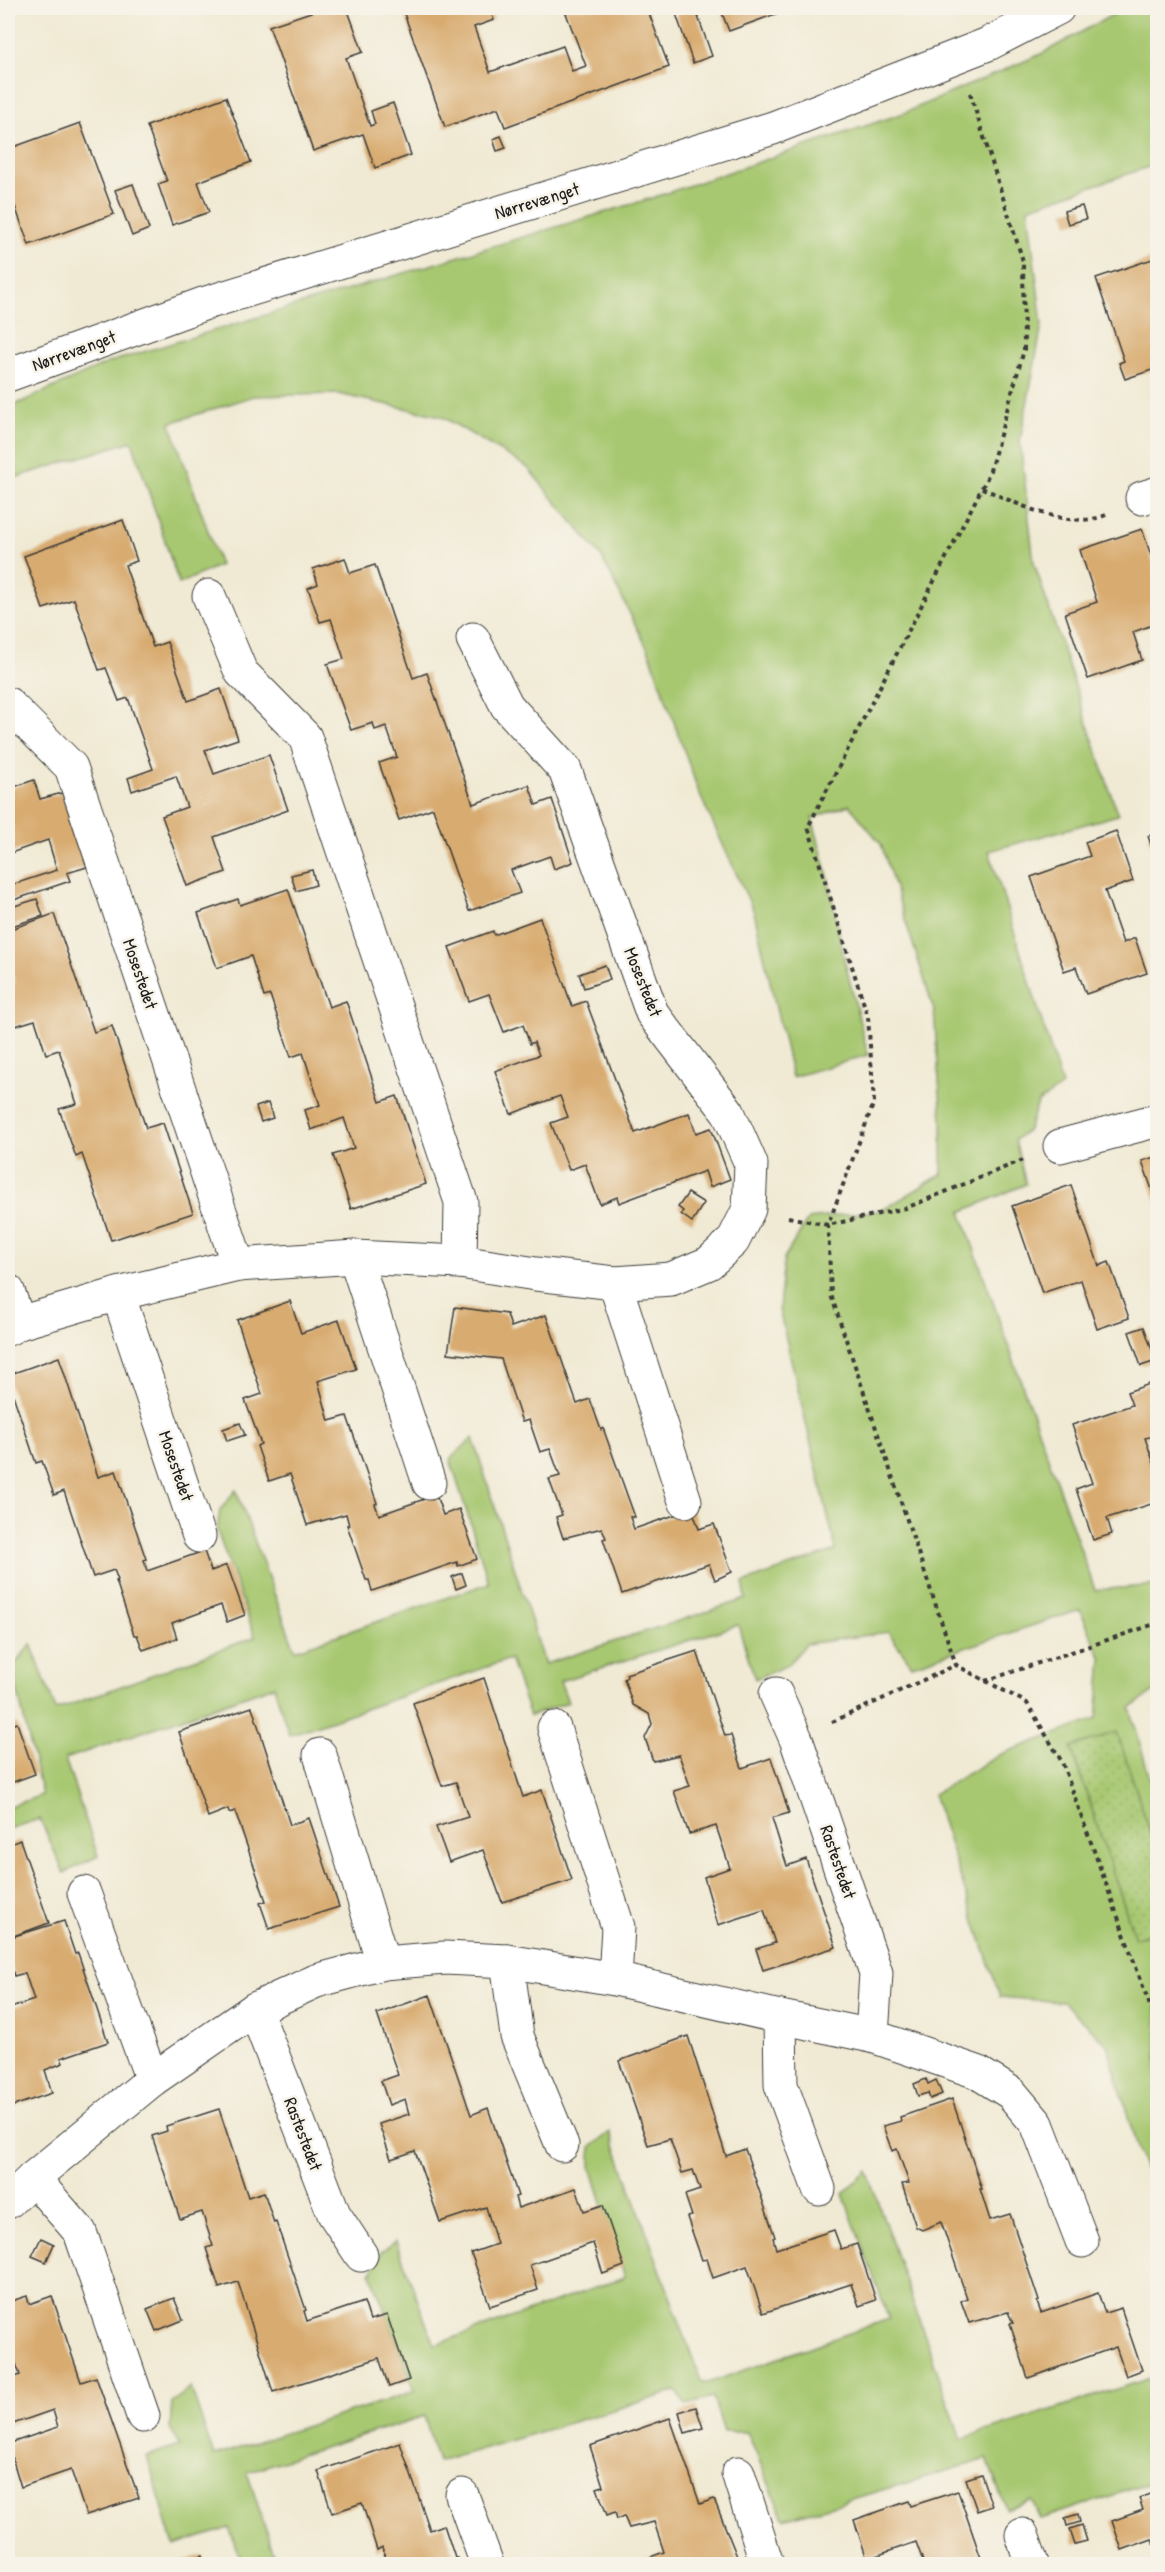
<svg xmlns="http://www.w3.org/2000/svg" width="1165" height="2572" font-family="'Patrick Hand',sans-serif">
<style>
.grass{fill:#a7c871;stroke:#627246;stroke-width:1.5}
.park{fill:url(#park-dots);stroke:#627246;stroke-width:1.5}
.building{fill:#d8ab70}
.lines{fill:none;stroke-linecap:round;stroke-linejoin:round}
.street-casing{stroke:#3c3b38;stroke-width:35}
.path{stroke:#3c3b38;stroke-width:4;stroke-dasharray:4.5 4.5;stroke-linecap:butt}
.street{stroke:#fff;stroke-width:33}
.labels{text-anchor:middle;stroke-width:5;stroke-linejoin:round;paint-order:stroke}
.street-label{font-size:18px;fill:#1c1c1c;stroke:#f7f3e8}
</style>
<defs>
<pattern id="park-dots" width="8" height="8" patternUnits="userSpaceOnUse" patternTransform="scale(1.5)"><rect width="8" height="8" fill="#a7c871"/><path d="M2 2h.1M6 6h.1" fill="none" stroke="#8fab61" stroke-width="1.8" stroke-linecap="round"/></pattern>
</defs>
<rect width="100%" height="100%" fill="#f7f3e8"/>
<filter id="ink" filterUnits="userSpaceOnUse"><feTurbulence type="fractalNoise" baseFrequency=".0167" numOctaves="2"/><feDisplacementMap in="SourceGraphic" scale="12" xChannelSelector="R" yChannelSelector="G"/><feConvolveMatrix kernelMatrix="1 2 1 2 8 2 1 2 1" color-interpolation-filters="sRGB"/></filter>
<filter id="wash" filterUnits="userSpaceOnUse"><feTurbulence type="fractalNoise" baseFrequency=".008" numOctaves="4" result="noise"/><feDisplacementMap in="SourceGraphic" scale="24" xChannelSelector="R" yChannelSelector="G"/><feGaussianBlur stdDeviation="1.35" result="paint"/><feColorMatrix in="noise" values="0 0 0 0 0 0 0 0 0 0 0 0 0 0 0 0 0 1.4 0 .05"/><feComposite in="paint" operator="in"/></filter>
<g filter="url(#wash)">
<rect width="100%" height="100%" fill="#f0ead4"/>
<g class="grass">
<path d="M1125 8H1157V164L1028 208 1042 325 1020 441 1034 563 1118 815 989 851 1062 1086 1038 1103 1028 1130 1015 1140 1026 1184 961 1212 1095 1590 1157 1585V1690L1130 1708 1157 1804V2200L1138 2151 1107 2044 1063 2002 1000 1997 933 1794 1001 1754 1097 1719 1102 1659 1080 1610 912 1665 888 1632 806 1644 788 1665 755 1679 738 1625 560 1681 568 1702 530 1716 510 1659 289 1735 274 1686 65 1759 98 1856 64 1873 40 1819 8 1829V1807L42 1795 12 1668 31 1644 56 1710 255 1637 217 1531 220 1510 236 1490 295 1650 489 1583 450 1459 473 1438 545 1664 746 1599 743 1583 836 1550 779 1309 784 1258 808 1219 883 1210 942 1174V1121L934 1010 881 844 849 805 812 818 827 872 843 954 868 1055 792 1077 754 912 699 793 650 654 601 556 527 467 441 416 338 394 254 396 170 423 220 565 179 584 132 441 8 480V408L110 362 652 198 904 113 1041 54Z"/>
<path d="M610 2132 701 2381 708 2383 889 2319 843 2194 867 2171 961 2439 1157 2376V2481L1040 2519 1032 2500 1006 2509 987 2459 784 2519 747 2432H724L713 2398 686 2405 677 2391 438 2462 424 2416 247 2472 277 2564H243L229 2528 174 2546 147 2456 180 2446 170 2429 172 2402 191 2388 214 2456 415 2391 371 2273 381 2252 396 2241 434 2345 625 2277 591 2167V2147Z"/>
</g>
<path class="park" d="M1117 1732 1157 1853V1930L1135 1938 1071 1747Z"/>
<g id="blocks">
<g class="building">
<path d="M323 8H347L363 52 346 58 370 126 375 124 371 111 393 103 411 155 375 168 363 134 313 151 269 26Z"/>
<path d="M402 8H489L494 20 474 27 490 72 563 46 572 71 586 66 564 8H647L669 67 505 127 498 108 445 127Z"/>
<path d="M692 8H695L712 56 693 63 676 14Z"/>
<path d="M720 8H792L729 31Z"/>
<path d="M226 97 251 162 198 182 209 212 172 225 158 184 167 181 147 126Z"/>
<path d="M80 123 114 214 29 245 8 187V149Z"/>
<path d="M501 136 506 148 497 151 493 139Z"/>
<path d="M133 184 149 229 132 236 115 190Z"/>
<path d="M1082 206 1086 219 1068 224 1064 211Z"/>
<path d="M1158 257V368L1125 379 1119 363 1124 361 1096 278Z"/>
<path d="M123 520 137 561 125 565 153 647 167 642 188 701 221 689 238 739 205 750 214 774 269 755 288 810 214 837 226 872 187 886 162 816 187 807 176 776 132 791 128 778 153 769 128 698 119 701 106 668 99 670 74 599 43 609 24 556Z"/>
<path d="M1142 529 1158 576V623L1133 632 1142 660 1088 679 1065 613 1097 602 1080 550Z"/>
<path d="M345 558 350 573 375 565 413 678 427 673 473 804 529 785 536 805 552 799 573 862 554 869 550 856 511 870 520 893 469 911 433 808 399 820 379 763 397 757 386 726 375 730 373 723 351 730 327 664 344 659 331 619 320 622 308 588 318 584 313 569Z"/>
<path d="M34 780 40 799 62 793 87 867 67 873 70 881 8 902V886L57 870 48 840 8 854V789Z"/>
<path d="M1116 831 1133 881 1105 891 1123 943 1135 938 1147 973 1086 994 1076 967 1064 971 1031 877 1090 856 1085 842Z"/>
<path d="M1158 833V863H1157L1148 836Z"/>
<path d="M312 870 316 885 296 891 291 875Z"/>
<path d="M288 889 329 1007 346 1001 380 1102 397 1096 426 1184 351 1209 333 1155 354 1148 344 1118 311 1130 305 1110 320 1105 303 1053 291 1057 270 995 264 997 251 956 217 968 198 913 238 899 240 905Z"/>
<path d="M37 899 43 916 9 927 8 908Z"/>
<path d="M54 914 94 1032 112 1026 146 1128 163 1123 193 1213 115 1239 111 1240 82 1154 76 1157 59 1109 77 1104 59 1050 46 1054 35 1020 12 1027 8 1013V987L15 984 8 961V930Z"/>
<path d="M540 918 572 1006 586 1001 635 1133 689 1113 696 1133 711 1128 730 1179 710 1187 705 1171 619 1203 617 1197 600 1204 585 1164 569 1170 551 1123 568 1117 560 1096 511 1114 495 1071 539 1055 534 1042 530 1044 523 1025 504 1032 489 994 469 1001 449 947 493 931 494 935Z"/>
<path d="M605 965 610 979 584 988 579 974Z"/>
<path d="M268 1103 273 1118 261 1122 256 1107Z"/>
<path d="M1158 1156V1204H1157L1142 1161Z"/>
<path d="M1071 1185 1099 1266 1109 1262 1129 1318 1097 1329 1081 1280 1042 1293 1012 1206Z"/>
<path d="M688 1193 704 1203 692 1222 681 1214 683 1211 678 1207Z"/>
<path d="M290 1301 301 1333 339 1320 356 1369 318 1381 329 1421 347 1416 377 1503 375 1504 379 1515 436 1495 443 1515 459 1509 477 1559 458 1566 457 1562 372 1591 369 1580H366L347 1525H349L346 1514 307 1525 290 1474 269 1481 257 1446 261 1444 245 1400 262 1394 237 1320Z"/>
<path d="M455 1307 507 1314 511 1327 546 1315 577 1404 590 1399 601 1430 603 1428 635 1517H630L634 1529 692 1509 699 1529 714 1524 732 1572 715 1580 709 1564 622 1594 603 1539 606 1538 602 1528 563 1538 556 1517 562 1515 549 1479 560 1476 550 1449 540 1452 529 1420 522 1422 501 1359 448 1353Z"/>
<path d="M1144 1327 1156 1361 1141 1366 1129 1332Z"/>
<path d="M59 1357 98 1477 116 1471 146 1559 144 1560 147 1571 204 1551 211 1571 227 1565 245 1615 227 1622 221 1605 172 1623 177 1638 143 1650 137 1635H134L116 1581 118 1580 114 1570 93 1577 64 1491 54 1495 42 1461 36 1463 8 1380V1375Z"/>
<path d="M1158 1381V1435L1145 1438 1158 1475V1502L1107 1518 1112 1534 1093 1540 1076 1489 1092 1483 1072 1425 1132 1405 1127 1392Z"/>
<path d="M240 1423 245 1435 227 1441 223 1429Z"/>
<path d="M462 1573 466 1585 456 1589 452 1577Z"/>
<path d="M697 1651 725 1736 731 1735 742 1768 771 1758 789 1813 772 1818 787 1866 806 1859 836 1947 763 1970 756 1949 775 1943 764 1910 718 1925 704 1877 730 1868 716 1826 689 1834 674 1791 690 1786 679 1755 653 1761 645 1738 652 1724 649 1714 633 1705 624 1679 627 1677 626 1674Z"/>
<path d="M484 1678 523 1797 542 1790 572 1880 502 1902 483 1850 449 1862 436 1827 468 1817 456 1782 442 1786 413 1703Z"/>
<path d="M252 1707 290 1825 309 1818 339 1907 269 1929 260 1903 266 1901 235 1811 229 1813 228 1809 208 1817 179 1732Z"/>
<path d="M17 1723 35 1774 8 1784V1726Z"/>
<path d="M20 1840 49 1923 8 1938V1845Z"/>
<path d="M64 1921 75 1954 78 1953 108 2042 61 2058 63 2063 45 2070 52 2093 10 2107 8 2098V2076L15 2073 8 2050V2009L34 2000 25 1973 14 1976 8 1956V1938Z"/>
<path d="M430 1995 471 2115 488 2108 518 2196 515 2197 518 2208 576 2188 584 2211 603 2205 624 2266 603 2274 593 2243 530 2265 538 2290 490 2306 471 2253 497 2244 486 2207 440 2222 415 2151 391 2159 379 2124 409 2114 405 2099 389 2105 381 2081 398 2075 377 2014Z"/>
<path d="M688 2036 726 2156 745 2149 775 2237 773 2238 776 2249 834 2230 841 2249 857 2244 876 2300 859 2306 851 2284 763 2313 747 2266 713 2278 707 2259 702 2260 687 2217 692 2216 685 2195 700 2190 693 2170 682 2173 670 2139 648 2145 619 2061Z"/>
<path d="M926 2079 928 2084 936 2080 942 2094 930 2099 928 2093 918 2096 914 2084Z"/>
<path d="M952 2099 982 2189H980L990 2220 1010 2214 1039 2301 1037 2302 1041 2313 1098 2293 1105 2313 1121 2308 1142 2370 1126 2376 1116 2347 1028 2378 1010 2324 1013 2323 1008 2312 969 2323 961 2301 967 2298 941 2222 922 2230 916 2227 902 2184 909 2183 897 2149 892 2151 883 2126 901 2121 900 2117Z"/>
<path d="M219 2109 248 2197 264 2192 274 2223 276 2222 306 2310 304 2311 307 2321 364 2302 370 2320 387 2315 409 2380 389 2387 379 2358 273 2392 238 2282 219 2288 206 2248 213 2246 202 2212 180 2219 152 2136 167 2131 166 2126Z"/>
<path d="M41 2238 54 2244 46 2262 32 2256Z"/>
<path d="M27 2296 29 2304 52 2296 81 2382 96 2377 139 2498 86 2515 71 2470 21 2487 8 2444 58 2427 53 2410 10 2425 8 2417V2380L20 2375 14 2358 8 2360V2302Z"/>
<path d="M174 2298 183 2320 156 2331 147 2309Z"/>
<path d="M696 2407 703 2428 685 2433 679 2412Z"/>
<path d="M670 2418 700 2504 714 2499 740 2564H631L664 2552 654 2522 629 2528 624 2516 617 2519 615 2512 607 2515 597 2488 603 2486 590 2446Z"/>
<path d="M400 2443 430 2530 444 2525 455 2558H458L460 2564H388L382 2547 377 2550 362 2503 332 2513 318 2471Z"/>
<path d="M981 2474 992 2506 977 2511 966 2479Z"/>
<path d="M958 2491 983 2564H924L916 2542 867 2559 854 2520 909 2501 911 2506Z"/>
<path d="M1158 2491V2553L1152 2539 1122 2550 1112 2521 1143 2510 1139 2498Z"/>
<path d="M1078 2514 1080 2522 1067 2526 1065 2518Z"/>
<path d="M1082 2525 1087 2541 1075 2544 1070 2529Z"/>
<path d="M202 2555 205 2564H174Z"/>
</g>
</g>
</g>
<g filter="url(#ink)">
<use href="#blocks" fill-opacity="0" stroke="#3c3b38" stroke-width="1.5"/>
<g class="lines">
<g class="street-casing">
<g id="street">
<path d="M8 375 203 304 773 128 988 44 1058 8"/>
<path d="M1142 498 1158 493"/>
<path d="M209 596 241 672 305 737 461 1202 460 1262"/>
<path d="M8 704 71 767 238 1265"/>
<path d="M1060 1146 1158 1120"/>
<path d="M355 1257 429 1483"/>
<path d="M615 1283 685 1501"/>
<path d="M8 1291 19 1323"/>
<path d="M118 1294 199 1536"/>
<path d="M8 1329 19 1323 118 1294 238 1265 355 1257 460 1262 536 1274 615 1283 671 1279 709 1263 733 1241 749 1209 751 1164 728 1112 652 1013 565 770 507 706 473 639"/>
<path d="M776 1694 796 1739 876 1973 872 2036"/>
<path d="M554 1728 618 1927 615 1979"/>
<path d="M320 1755 383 1963"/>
<path d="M84 1893 152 2080"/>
<path d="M507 1961 517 2036 562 2145"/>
<path d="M255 2009 334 2214 361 2255"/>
<path d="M780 2017 781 2085 819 2189"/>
<path d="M33 2178 80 2232 143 2416"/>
<path d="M8 2202 33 2178 152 2080 255 2009 316 1981 383 1963 445 1958 507 1961 615 1979 780 2017 872 2036 977 2072 1011 2093 1037 2124 1082 2241"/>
<path d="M738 2473 767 2564"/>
<path d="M462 2495 487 2564"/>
<path d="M1022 2535 1032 2564"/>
</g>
</g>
<g class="path">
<path d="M970 93 1023 261 1024 350 989 474 808 827 868 1017 874 1102 828 1225 831 1295 956 1665 1027 1703 1062 1762 1158 2028"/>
<path d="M982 488C1016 503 1069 531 1106 515"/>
<path d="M788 1217 828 1225 906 1208 1023 1160"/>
<path d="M985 1681 1158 1623"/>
<path d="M832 1722 956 1665"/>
</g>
<use href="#street" class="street"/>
</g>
</g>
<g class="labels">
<g class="street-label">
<text transform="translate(537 201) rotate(-17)" y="6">Nørrevænget</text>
<text transform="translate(74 351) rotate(-20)" y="6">Nørrevænget</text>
<text transform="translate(140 974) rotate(71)" y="6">Mosestedet</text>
<text transform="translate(643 982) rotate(68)" y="6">Mosestedet</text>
<text transform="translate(176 1466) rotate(71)" y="6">Mosestedet</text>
<text transform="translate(838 1862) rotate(71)" y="6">Rastestedet</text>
<text transform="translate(303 2134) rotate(69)" y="6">Rastestedet</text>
</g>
</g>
<rect width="1165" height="2572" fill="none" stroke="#f7f3e8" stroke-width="30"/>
</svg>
